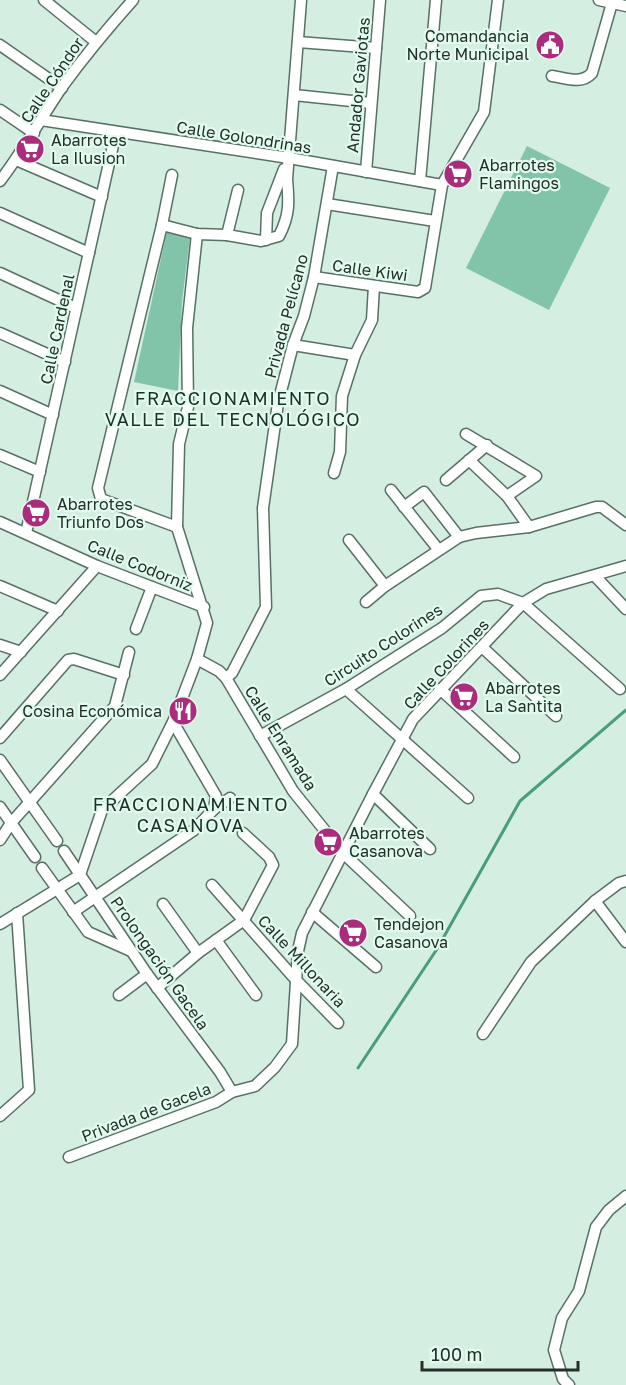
<svg xmlns="http://www.w3.org/2000/svg" width="626" height="1385" font-family="'Golos Text',sans-serif">
<style>
.green{fill:#81c4a9}
.lines{fill:none;stroke-linecap:round;stroke-linejoin:round}
.stream{stroke:#499c7e;stroke-width:3}
.minor-casing{stroke:#587065;stroke-width:13}
.minor{stroke:#fff;stroke-width:10}
.labels{text-anchor:middle;stroke-width:4.5;stroke-linejoin:round;paint-order:stroke}
.poi-label{font-size:16px;fill:#252f2a;stroke:#e1fbef;text-anchor:start}
.street-label{font-size:16px;fill:#252f2a;stroke:#e1fbef}
.neighbourhood-label{font-size:18px;letter-spacing:1.5px;fill:#1b3027;stroke:#e1fbef}
</style>
<rect width="100%" height="100%" fill="#d4eee2"/>
<g class="green">
<path d="M527 146 610 188 549 310 466 268Z"/>
<path d="M167 231 190 237 182 302 178 391 134 382Z"/>
</g>
<g class="lines">
<path class="stream" d="M358 1068 437 949 520 801 626 710"/>
<g class="minor-casing">
<g id="minor">
<path d="M44 0 96 42"/>
<path d="M599 0 626 6"/>
<path d="M298 42 376 48"/>
<path d="M0 45 62 88"/>
<path d="M552 76C566 78 581 85 592 73L612 3"/>
<path d="M294 95 371 103"/>
<path d="M0 110 34 133"/>
<path d="M41 120 289 158 442 185"/>
<path d="M16 160 102 197"/>
<path d="M366 172 380 0"/>
<path d="M172 175 162 225 98 488 101 499 177 527"/>
<path d="M0 181C23 151 41 118 62 87 84 57 108 28 133 0"/>
<path d="M420 181 436 0"/>
<path d="M327 204 435 221"/>
<path d="M0 213 89 253"/>
<path d="M162 225 197 234 227 235 261 241 279 236C290 215 289 202 287 179L301 0"/>
<path d="M227 235 238 190"/>
<path d="M266 240 267 213 284 169"/>
<path d="M0 273 76 308"/>
<path d="M314 277 418 292 425 288 442 185 484 112 498 0"/>
<path d="M0 333 65 362"/>
<path d="M293 345 355 355"/>
<path d="M0 391 53 415"/>
<path d="M466 434 536 476 507 496"/>
<path d="M0 455 40 472"/>
<path d="M469 460 507 496 529 527"/>
<path d="M334 473 340 452 342 396 355 355 372 320 374 286"/>
<path d="M446 480 487 445"/>
<path d="M391 490 438 549"/>
<path d="M404 507 424 492 459 537"/>
<path d="M0 522 97 566 204 607"/>
<path d="M26 533 116 132"/>
<path d="M349 540 385 586"/>
<path d="M595 576 626 609"/>
<path d="M0 586 58 611"/>
<path d="M366 602 385 586 459 537 476 533 529 527 596 507H602L626 525"/>
<path d="M136 629 152 587"/>
<path d="M0 645 21 652"/>
<path d="M482 647 556 716"/>
<path d="M197 659 219 671 226 678 293 791 343 853 410 916"/>
<path d="M0 675 97 566"/>
<path d="M226 678 232 673 266 607 263 508 278 403 293 345 304 316 314 277 333 166"/>
<path d="M346 689 468 798"/>
<path d="M440 689 514 757"/>
<path d="M173 722 216 796 214 809"/>
<path d="M260 736 346 689 442 628 481 596 498 594 523 603 620 689"/>
<path d="M0 738 68 660 74 659 124 675"/>
<path d="M0 760 57 841"/>
<path d="M373 794 430 849"/>
<path d="M0 807 35 857"/>
<path d="M0 840 11 823 115 706 129 652"/>
<path d="M64 851 147 974 220 1072 232 1092"/>
<path d="M42 868 88 932 131 951"/>
<path d="M626 881 619 883 595 901 626 942"/>
<path d="M212 885 296 980 338 1023"/>
<path d="M163 904 198 953"/>
<path d="M73 912 194 830 214 809 230 798"/>
<path d="M312 912 376 967"/>
<path d="M0 924 80 875 102 810 152 764 173 722 197 659 207 623 177 527 179 444 188 407 187 328 197 234"/>
<path d="M216 940 256 995"/>
<path d="M157 988 198 953 244 920 273 865 269 857 243 833"/>
<path d="M119 995 147 974"/>
<path d="M483 1034 531 962 595 901"/>
<path d="M0 1116 29 1090 17 913"/>
<path d="M69 1157 216 1102 232 1092 255 1086 275 1067 292 1044 298 951 302 933 373 794 413 719 523 603 546 589 626 566"/>
<path d="M569 1385 563 1379 554 1350 562 1318 579 1291 596 1227 609 1210 626 1196"/>
</g>
</g>
<use href="#minor" class="minor"/>
</g>
<defs>
<g id="civic-disc" transform="scale(1.5)"><circle r="9.5" fill="#ab2c7c" stroke="#e1fbef"/><path d="M-.6-6.5H3V-4.5H.6V-3L4-1V1h2V6H-6V1h2V-1L-.6-3ZM-1.2 2.5V6h2.4V2.5Z" fill="#fff"/></g>
<g id="supermarket-disc" transform="scale(1.5)"><circle r="9.5" fill="#ab2c7c" stroke="#e1fbef"/><path d="M-6-5.5h2.5l.6 2H6L4.5 2H-2.5L-4.4-4H-6ZM-1.5 3.2a1.3 1.3 0 1 0 .1 0ZM3 3.2a1.3 1.3 0 1 0 .1 0Z" fill="#fff"/></g>
<g id="restaurant-disc" transform="scale(1.5)"><circle r="9.5" fill="#ab2c7c" stroke="#e1fbef"/><path d="M-5-6h1v4h1v-4h1v4h1v-4h1v5L-1.5 .5V6h-2V.5L-5-1ZM5-6V6H3V1.5H1.5Q1.5-4 5-6Z" fill="#fff"/></g>
</defs>
<g fill-rule="evenodd">
<use href="#civic-disc" x="550" y="45"/>
<use href="#supermarket-disc" x="30" y="149"/>
<use href="#supermarket-disc" x="458" y="174"/>
<use href="#supermarket-disc" x="36" y="513"/>
<use href="#supermarket-disc" x="464" y="697"/>
<use href="#restaurant-disc" x="183" y="711"/>
<use href="#supermarket-disc" x="328" y="842"/>
<use href="#supermarket-disc" x="353" y="933"/>
</g>
<g class="labels">
<g class="poi-label">
<text x="529" y="42" text-anchor="end">Comandancia<tspan x="529" dy="18">Norte Municipal</tspan></text>
<text x="51" y="146">Abarrotes<tspan x="51" dy="18">La Ilusion</tspan></text>
<text x="479" y="171">Abarrotes<tspan x="479" dy="18">Flamingos</tspan></text>
<text x="57" y="510">Abarrotes<tspan x="57" dy="18">Triunfo Dos</tspan></text>
<text x="485" y="694">Abarrotes<tspan x="485" dy="18">La Santita</tspan></text>
<text x="162" y="717" text-anchor="end">Cosina Económica</text>
<text x="349" y="839">Abarrotes<tspan x="349" dy="18">Casanova</tspan></text>
<text x="374" y="930">Tendejon<tspan x="374" dy="18">Casanova</tspan></text>
</g>
<g class="street-label">
<text transform="translate(52 80) rotate(-56)" y="6">Calle Cóndor</text>
<text transform="translate(358 85) rotate(-85)" y="6">Andador Gaviotas</text>
<text transform="translate(244 137) rotate(9)" y="6">Calle Golondrinas</text>
<text transform="translate(370 270) rotate(8)" y="6">Calle Kiwi</text>
<text transform="translate(286 316) rotate(-75)" y="6">Privada Pelícano</text>
<text transform="translate(57 329) rotate(-78)" y="6">Calle Cardenal</text>
<text transform="translate(140 565) rotate(22)" y="6">Calle Codorniz</text>
<text transform="translate(383 645) rotate(-33)" y="6">Circuito Colorines</text>
<text transform="translate(446 664) rotate(-47)" y="6">Calle Colorines</text>
<text transform="translate(281 738) rotate(58)" y="6">Calle Enramada</text>
<text transform="translate(302 961) rotate(47)" y="6">Calle Millonaria</text>
<text transform="translate(160 963) rotate(55)" y="6">Prolongación Gacela</text>
<text transform="translate(146 1112) rotate(-21)" y="6">Privada de Gacela</text>
</g>
<g class="neighbourhood-label">
<text x="233" y="405">FRACCIONAMIENTO<tspan x="233" dy="21">VALLE DEL TECNOLÓGICO</tspan></text>
<text x="191" y="811">FRACCIONAMIENTO<tspan x="191" dy="21">CASANOVA</tspan></text>
</g>
</g>
<path d="M422 1361v9h156v-9" fill="none" stroke="#252f2a" stroke-width="3"/>
<text x="431" y="1361" font-size="18" fill="#252f2a" stroke="#e1fbef" stroke-width="4.5" paint-order="stroke">100 m</text>
</svg>
